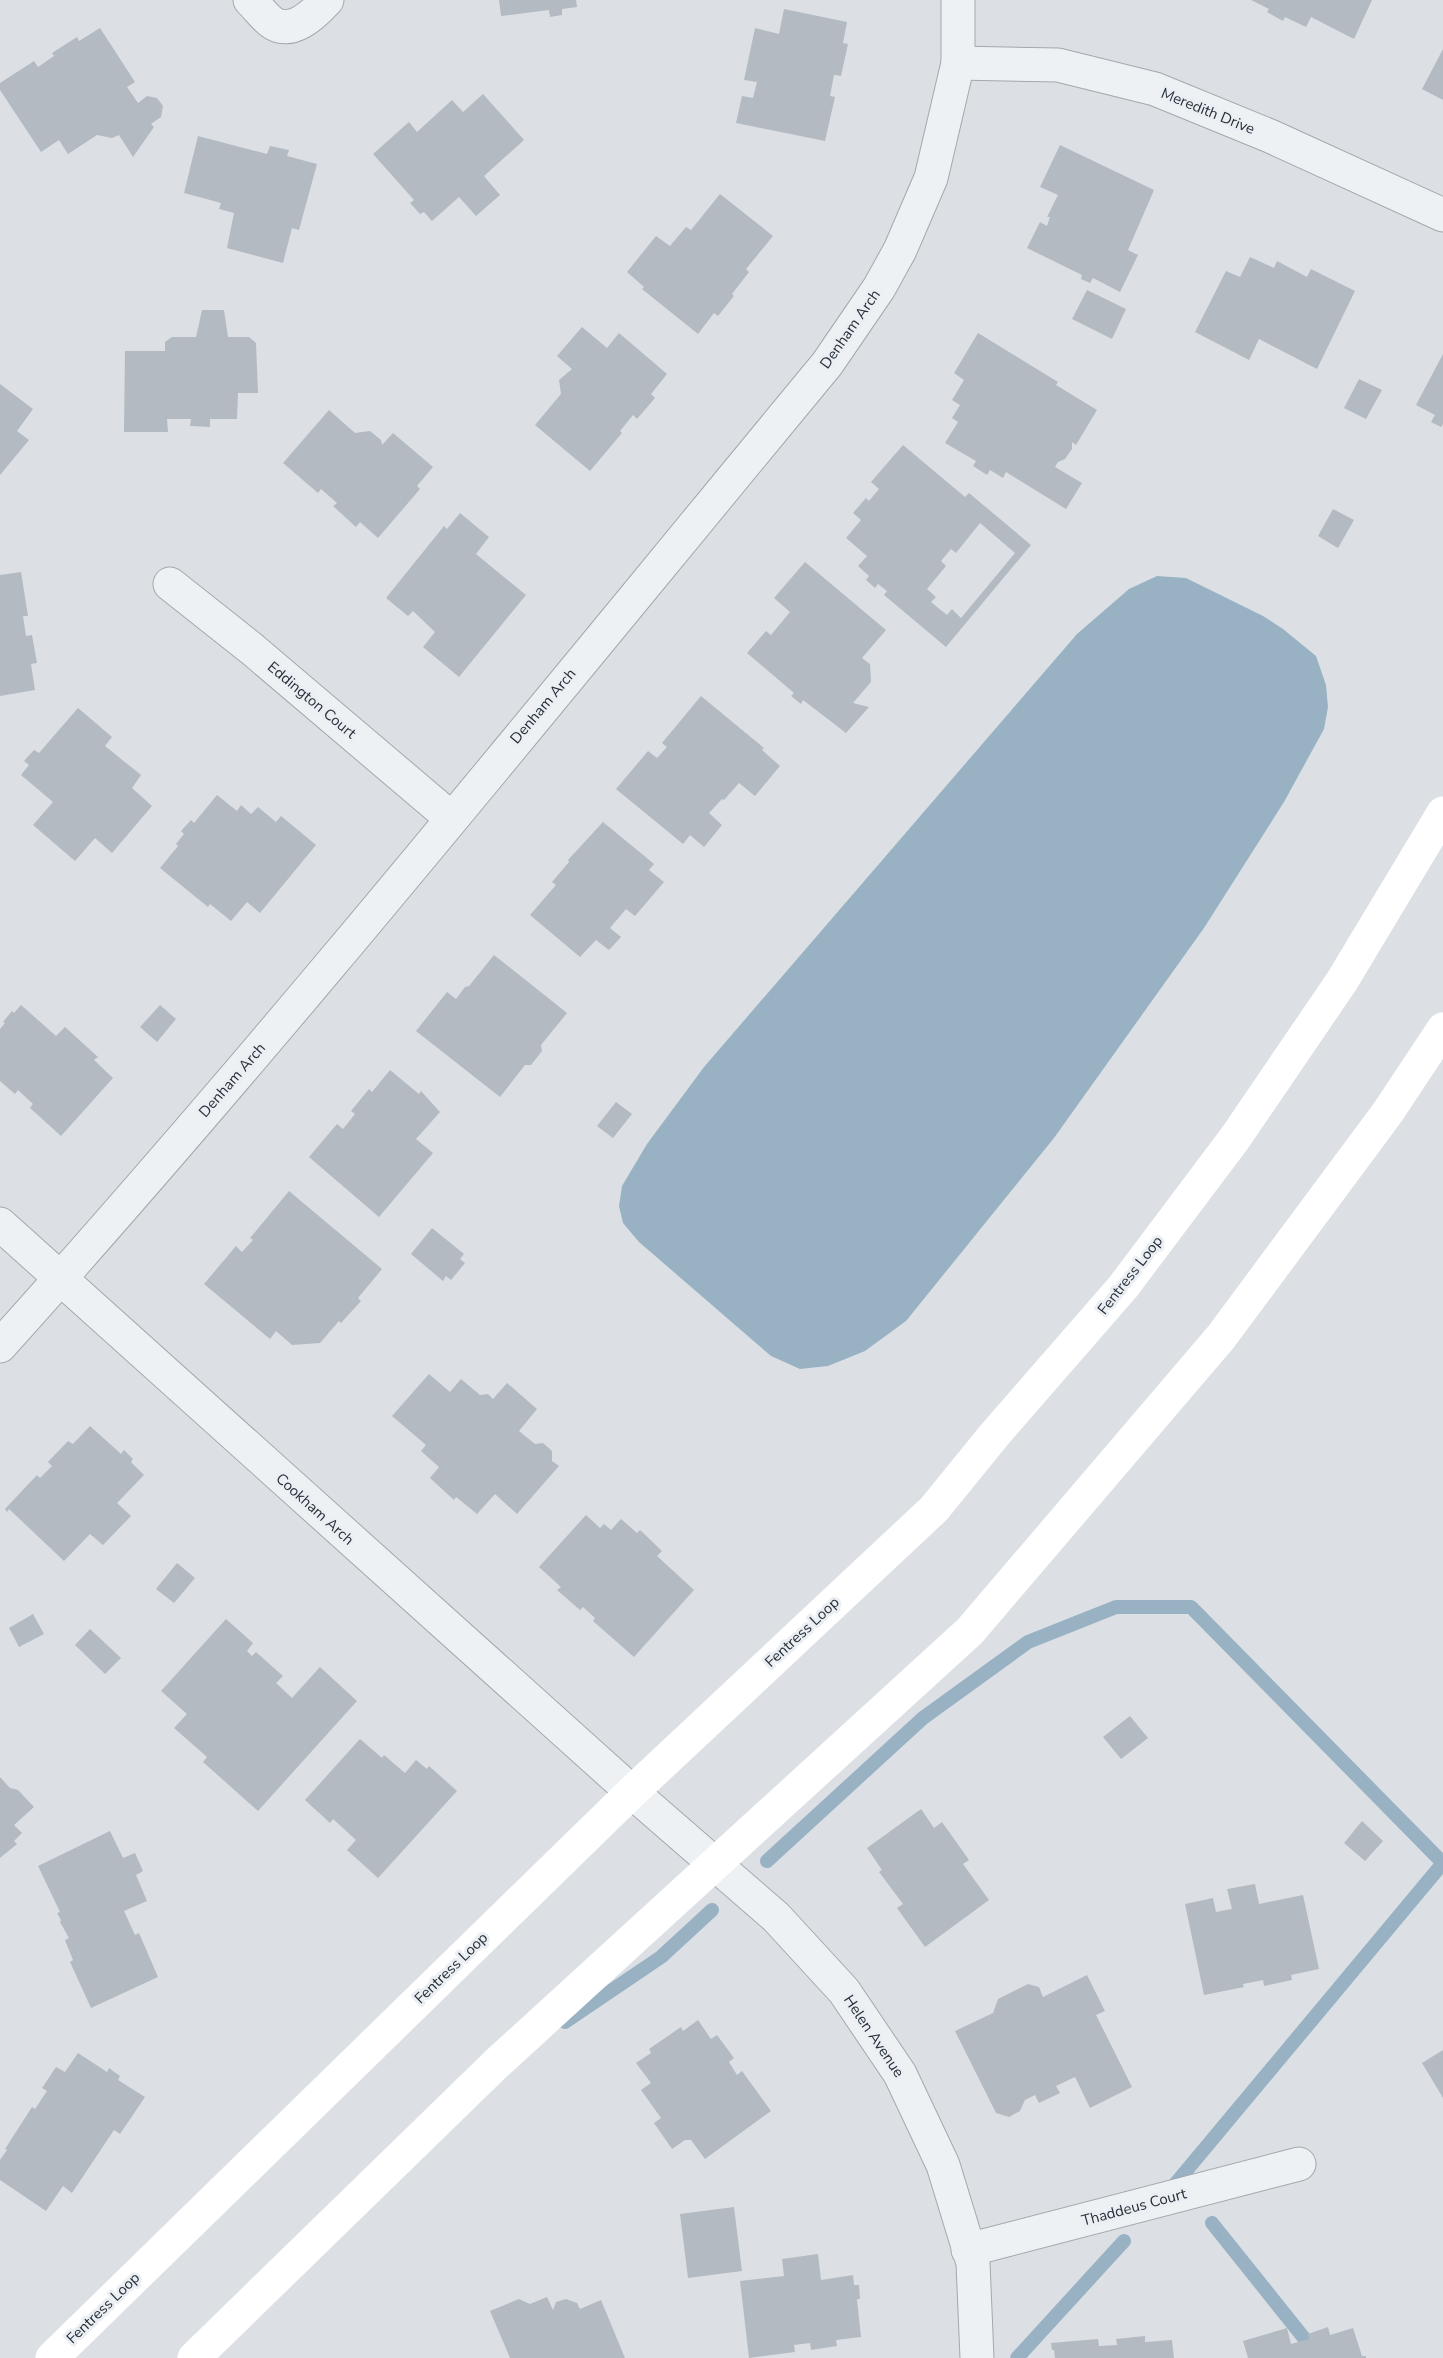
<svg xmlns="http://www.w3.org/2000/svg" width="1443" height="2358" font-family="'Nunito Sans',sans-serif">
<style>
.water{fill:#98b2c3}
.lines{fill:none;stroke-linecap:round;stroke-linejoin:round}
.stream{stroke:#98b2c3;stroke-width:14}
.building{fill:#b3bac1;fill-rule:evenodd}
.street-casing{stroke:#a2a8ae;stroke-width:35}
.street{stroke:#eef1f4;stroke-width:33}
.secondary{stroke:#fff;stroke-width:33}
.labels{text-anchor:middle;stroke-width:6;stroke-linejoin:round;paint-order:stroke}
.street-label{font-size:15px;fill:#27303a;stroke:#ebeff3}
</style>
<rect width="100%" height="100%" fill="#dce0e5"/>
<path class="water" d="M1157 576 1186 578 1263 616 1283 629 1316 656 1326 685 1328 707 1324 729 1284 802 1204 928 1054 1138 906 1321 865 1351 828 1366 800 1369 771 1356 639 1242 623 1223 619 1206 622 1186 647 1144 704 1067 1077 634 1129 589Z"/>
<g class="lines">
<g class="stream">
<path d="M767 1861 923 1718 1028 1642 1116 1607H1191L1443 1863"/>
<path d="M565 2022 661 1957 712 1910"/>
<path d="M1176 2183 1443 1863"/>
<path d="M1212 2223 1320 2358"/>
<path d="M1017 2358 1124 2241"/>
</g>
</g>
<g class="building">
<path d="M499 0H576L577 7 562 9V15L550 17 549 10 501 16Z"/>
<path d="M1251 0H1372L1354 39 1311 17 1306 27 1285 17 1283 21 1267 12 1269 9Z"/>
<path d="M784 9 847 22 843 43 848 44 841 76 834 75 830 96 835 97 825 141 736 123 742 96 753 98 757 82 744 80 755 28 779 34Z"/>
<path d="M100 28 135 82 127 87 138 103 147 96 157 98 163 106 161 117 151 124 154 127 133 157 119 135 112 138 97 135 68 154 59 140 41 152 0 90V83L34 61 38 67 54 56 52 53 77 37 79 41Z"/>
<path d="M1443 49V100L1422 89Z"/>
<path d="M483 94 524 140 484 176 500 195 476 216 459 197 432 221 424 212 420 214 410 203 414 200 373 154 409 122 417 132 452 100 463 112Z"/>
<path d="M198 136 267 154 270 146 289 150 287 156 317 164 299 230 292 228 283 263 227 248 234 213 219 209 221 203 184 193Z"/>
<path d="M1060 145 1154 190 1128 250 1138 255 1120 292 1093 278 1090 283 1081 279 1082 275 1027 248 1040 222 1047 226 1050 217H1047L1058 195 1040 187Z"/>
<path d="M720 194 773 236 746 269 749 272 732 294 734 296 718 316 714 313 698 334 642 289 644 287 627 272 656 236 670 246 686 227 691 230Z"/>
<path d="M1250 257 1274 268 1277 261 1307 277 1311 269 1355 291 1317 369 1259 339 1249 360 1195 332 1226 271 1240 277Z"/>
<path d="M1087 290 1126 309 1112 339 1072 319Z"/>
<path d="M202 310H224L228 337H249L256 343 258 393H238L237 419H210V427L190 426 191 419H167L168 432H124L125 351H165V342L172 337H196Z"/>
<path d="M582 327 607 348 619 333 667 374 651 394 655 398 637 419 633 415 620 431 622 433 590 471 535 425 561 394 559 380 572 369 557 356Z"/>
<path d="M978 333 1058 382 1056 385 1097 410 1076 445 1072 442V449L1065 459 1058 462 1055 467 1082 483 1066 509 1006 472 1003 478 990 470 987 475 973 466 976 461 945 443 958 422 952 418 960 405 952 400 964 380 954 373Z"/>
<path d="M1443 354V424L1441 427 1431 422 1435 415 1416 405Z"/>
<path d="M1359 379 1382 390 1366 419 1344 408Z"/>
<path d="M0 384 33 409 17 431 29 440 0 475Z"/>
<path d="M329 410 355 433 370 431 381 440 382 445 393 433 433 467 417 486 420 489 378 538 360 522 356 527 333 506 337 503 321 489 318 493 283 463Z"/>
<path d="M903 445 965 497 969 493 1031 545 946 647 884 595 887 591 878 584 875 588 866 580 869 576 858 566 867 556 846 538 861 520 853 513 866 498 869 501 879 489 871 482ZM980 523 1015 553 961 618 952 609 947 615 931 602 936 597 927 589 946 566 941 561 951 549 956 553Z"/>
<path d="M1333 509 1354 520 1338 548 1318 536Z"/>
<path d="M460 513 489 537 476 554 526 595 459 677 423 647 435 632 413 611 408 616 386 598 444 526 447 529Z"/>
<path d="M805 562 886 630 862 658 870 664 871 682 853 703 869 707 846 733 803 700 801 704 791 696 794 693 747 653 766 631 771 635 790 612 774 598Z"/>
<path d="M21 572 28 616H23L26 636 32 635 37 663 31 664 35 690 0 696V575Z"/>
<path d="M701 696 764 748 762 750 780 766 755 796 739 783 724 800 722 799 709 813 722 825 704 847 690 835 683 844 616 789 648 751 657 758 667 747 662 743Z"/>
<path d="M78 708 112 737 105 746 141 775 132 788 152 806 112 853 95 838 75 861 33 825 53 802 21 775 29 765 24 761 34 750 39 753Z"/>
<path d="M217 795 237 811 241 805 251 814 258 807 276 822 281 816 316 845 260 913 247 902 231 921 210 904 208 907 160 868 178 846 176 844 184 834 181 831 191 820 194 823Z"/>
<path d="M603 822 654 864 649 870 664 882 635 916 626 909 610 928 621 937 609 950 596 940 580 957 530 915 556 885 552 882 569 862 568 860Z"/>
<path d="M494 955 567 1013 541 1045 542 1051 531 1065H525L500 1097 416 1031 447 992 456 999 465 987 469 986Z"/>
<path d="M21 1005 56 1036 65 1027 98 1057 94 1060 113 1078 61 1136 30 1108 33 1104 18 1090 15 1094 0 1081V1029L5 1023 3 1022 12 1011 14 1013Z"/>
<path d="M160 1005 176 1019 157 1042 140 1027Z"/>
<path d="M390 1070 419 1094 421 1091 440 1112 416 1139 433 1153 379 1217 309 1157 337 1124 343 1129 355 1114 351 1111 369 1089 372 1092Z"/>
<path d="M616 1102 632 1114 613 1138 597 1126Z"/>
<path d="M289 1191 382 1269 358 1298 361 1301 341 1323 339 1321 320 1343 292 1345 276 1331 270 1339 204 1284 236 1246 242 1252 253 1240 250 1238Z"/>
<path d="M432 1228 464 1254 460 1259 465 1263 451 1280 446 1276 443 1281 411 1254Z"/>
<path d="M429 1374 450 1392 461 1379 480 1395 488 1394 493 1399 507 1383 537 1409 519 1431 535 1444 543 1443 552 1451V1461L559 1466 517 1514 495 1494 477 1514 456 1497 454 1500 430 1478 439 1467 421 1451 426 1445 392 1416Z"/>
<path d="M90 1426 121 1454 124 1450 133 1459 131 1462 144 1475 117 1503 131 1516 103 1545 90 1534 64 1561 9 1509 7 1512 5 1509 37 1475 40 1478 52 1466 48 1462 68 1441 73 1444Z"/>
<path d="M586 1515 600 1528 604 1524 611 1530 621 1519 637 1533 640 1530 662 1551 657 1556 694 1590 634 1657 593 1621 595 1618 583 1607 580 1610 557 1590 561 1587 539 1567Z"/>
<path d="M177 1563 195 1578 174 1603 156 1589Z"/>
<path d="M33 1614 44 1634 19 1647 9 1628Z"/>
<path d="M226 1619 253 1643 247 1651 252 1656 256 1652 283 1676 276 1683 292 1698 320 1667 357 1701 258 1811 203 1762 207 1757 174 1728 187 1714 161 1691Z"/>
<path d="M90 1629 121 1658 105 1674 75 1645Z"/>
<path d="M1130 1716 1148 1738 1121 1759 1103 1737Z"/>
<path d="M360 1739 382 1758 384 1755 405 1773 416 1760 427 1769 429 1766 457 1791 378 1878 347 1850 356 1840 333 1819 330 1823 305 1800Z"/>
<path d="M0 1777 10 1788 18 1790 34 1807 14 1825 22 1833 14 1841 17 1844 0 1858Z"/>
<path d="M921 1809 934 1828 942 1822 969 1860 963 1864 989 1900 925 1947 897 1908 903 1904 879 1872 882 1870 867 1848Z"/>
<path d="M1362 1821 1383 1841 1365 1861 1344 1843Z"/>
<path d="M110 1831 123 1858 135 1853 143 1871 136 1875 147 1901 124 1911 135 1935 139 1933 158 1977 91 2008 70 1962 73 1960 65 1940 69 1938 60 1922 61 1920 57 1913 60 1912 38 1866Z"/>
<path d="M1255 1884 1259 1904 1303 1895 1319 1969 1291 1975 1292 1980 1264 1986 1263 1980 1243 1984 1244 1987 1204 1995 1185 1904 1213 1898 1216 1912 1232 1909 1227 1889Z"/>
<path d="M1087 1975 1105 2011 1096 2015 1132 2087 1090 2108 1075 2077 1056 2086 1060 2093 1039 2103 1035 2095 1025 2100 1020 2111 1009 2117 996 2113 955 2031 993 2013 998 1999 1028 1984 1039 1987 1043 1997Z"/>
<path d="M698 2020 711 2039 717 2035 734 2058 729 2062 737 2075 742 2071 771 2111 705 2159 691 2140H685L672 2149 654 2123 661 2118 641 2090 651 2083 636 2063 651 2053 649 2049 681 2027 683 2031Z"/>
<path d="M1443 2050V2098L1422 2063Z"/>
<path d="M78 2053 107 2072 109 2068 120 2076 118 2080 145 2097 120 2134 114 2130 72 2193 63 2186 46 2211 0 2180V2160L7 2150 5 2149 32 2107 35 2109 47 2091 42 2088 56 2067 65 2072Z"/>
<path d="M734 2207 742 2271 688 2278 680 2214Z"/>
<path d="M818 2254 821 2280 853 2275 854 2285H859L860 2299H857L861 2337 836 2340 837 2346 811 2350 810 2343 794 2345 795 2352 749 2358 740 2281 784 2276 782 2259Z"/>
<path d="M547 2297 553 2310 556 2302 566 2299 577 2303 580 2309 601 2300 625 2358H510L490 2311 519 2299 530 2304Z"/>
<path d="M1328 2327 1330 2335 1353 2328 1362 2356H1366V2358H1248L1243 2341 1287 2328 1291 2344 1309 2339 1308 2334Z"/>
<path d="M1145 2336V2342L1172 2340 1174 2358H1055L1054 2350H1052L1051 2343 1098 2339 1099 2346 1117 2345 1116 2339Z"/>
</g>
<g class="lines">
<g class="street-casing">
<g id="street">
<path d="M250 0C257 7 263 15 270 21 290 38 314 14 327 0"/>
<path d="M958 63 1058 65 1155 89 1270 136 1443 215"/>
<path d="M170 584 252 649 451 818"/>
<path d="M0 1224 632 1792 776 1917 844 1991 900 2074 943 2165 973 2263 977 2358"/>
<path d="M0 1346C286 1028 554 694 827 364L879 288 900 250 931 178 958 63V0"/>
<path d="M968 2250 1299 2164"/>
</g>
</g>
<use href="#street" class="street"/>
<g class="secondary">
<path d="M52 2358 632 1792 934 1509 995 1434 1123 1287 1235 1138 1342 981 1443 813"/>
<path d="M194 2358 496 2064 970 1631 1221 1337 1388 1112 1443 1029"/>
</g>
</g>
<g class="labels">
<g class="street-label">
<text transform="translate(1208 111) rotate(22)" y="5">Meredith Drive</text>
<text transform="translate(850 329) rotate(-55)" y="5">Denham Arch</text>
<text transform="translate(312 700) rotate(40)" y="5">Eddington Court</text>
<text transform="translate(543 706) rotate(-50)" y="5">Denham Arch</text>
<text transform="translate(232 1080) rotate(-49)" y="5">Denham Arch</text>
<text transform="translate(1130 1275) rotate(-52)" y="5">Fentress Loop</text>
<text transform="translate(315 1509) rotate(42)" y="5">Cookham Arch</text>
<text transform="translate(802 1632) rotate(-43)" y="5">Fentress Loop</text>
<text transform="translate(451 1968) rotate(-44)" y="5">Fentress Loop</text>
<text transform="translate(874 2036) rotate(56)" y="5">Helen Avenue</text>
<text transform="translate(1134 2207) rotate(-15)" y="5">Thaddeus Court</text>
<text transform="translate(103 2308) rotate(-44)" y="5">Fentress Loop</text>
</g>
</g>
</svg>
